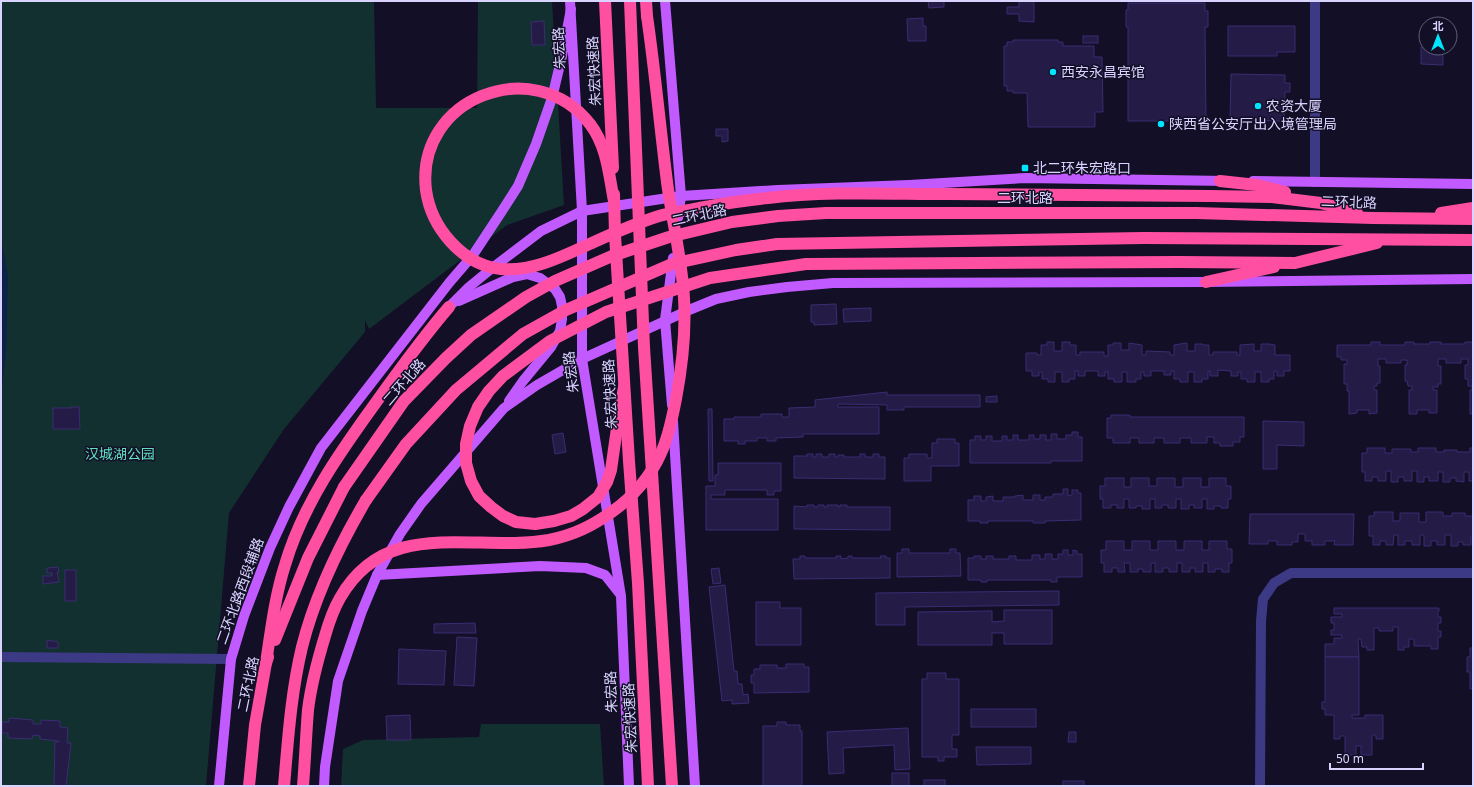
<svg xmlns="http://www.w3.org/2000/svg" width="1474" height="787" font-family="'Noto Sans','Noto Sans SC',sans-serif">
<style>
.green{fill:#12302f}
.water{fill:#0c2248}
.building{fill:#241b47;stroke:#3b2d73}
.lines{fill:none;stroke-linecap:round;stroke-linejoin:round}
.minor{stroke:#3d3a85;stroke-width:10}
.major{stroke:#c25bff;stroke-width:10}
.highway{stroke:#ff4fa3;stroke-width:12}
.highway-bridge{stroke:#ff4fa3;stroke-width:12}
.poi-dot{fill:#00e5ff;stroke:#130f26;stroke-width:1.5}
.labels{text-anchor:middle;stroke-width:3;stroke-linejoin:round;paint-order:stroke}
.street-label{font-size:14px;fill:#d9d4ff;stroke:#130f26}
.poi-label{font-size:14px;fill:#d9d4ff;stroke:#130f26;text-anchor:start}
.park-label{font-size:14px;fill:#5fe0c0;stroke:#130f26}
</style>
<rect width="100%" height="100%" fill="#130f26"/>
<g class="green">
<path d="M1 1H374L376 108H477L478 1H552L564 205 507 225 369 329 365 320V332L284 429 229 513 206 786H1Z"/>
<path d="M481 724H600L604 786H341L343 749 363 740 479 737Z"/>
</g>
<path class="water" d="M1 237 8 277 6 353 1 396Z"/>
<g class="building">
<path d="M928 1H944V7L929 8Z"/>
<path d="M1019 1H1034V22L1019 21V14H1007V7H1019Z"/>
<path d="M1128 3H1205V11H1208V27H1205L1206 121H1128V27H1126V10H1128Z"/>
<path d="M923 18V26H926V41H908L907 19Z"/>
<path d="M544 21 545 45H532L531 22Z"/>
<path d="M1228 26H1295V52H1277V56H1228Z"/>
<rect x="1083" y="36" width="15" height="7"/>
<path d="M1013 40H1058V42H1063V46H1094V57H1102L1103 112H1095V127H1028L1027 93H1013V91H1007V86H1004V46H1007V42H1013Z"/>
<path d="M1421 47 1443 48V65L1421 64Z"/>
<path d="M1231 74 1285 75V83H1290V92H1285L1284 121 1230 120Z"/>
<path d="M716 129H728V141L722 142V136H716Z"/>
<path d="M836 304 837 324 814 325V322H811V305Z"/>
<path d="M871 308V321L844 322 843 309Z"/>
<path d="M1047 342H1054V351H1062V342H1070V345H1076V355H1080V352H1104V356H1108V345H1113V343H1121V350H1129V343L1142 345V355H1146V351L1170 352V355H1174V345L1187 343V351H1195V344H1203V345H1209V355H1213V352H1237V355H1240V345L1254 344V351H1261V344H1269L1275 345V355H1290V371H1284V376H1277V371H1274V379H1269V382H1261V372H1255V382H1247V379H1241V372H1238V376H1231V371L1218 370V376H1210V371H1208V379H1202V382H1194V372H1188V382H1180V379H1174V371H1171V375H1164V371H1151V376H1144V372H1141V379H1136V382H1127V372H1122V382H1114V379H1108V372H1105V376H1098V371H1085V376H1078V371H1075V379H1069V382H1062V372H1055V382H1048V379H1042V372H1039V376H1032V371H1026V353H1037V355H1041V345H1047Z"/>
<path d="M1371 342H1380V345H1405V342H1414V344H1430V342H1441V344H1465V342H1473V414H1470V390H1472V386H1468V379H1465V365H1468V359H1461V363H1446V359H1438V366H1441V384H1438V387H1433V390H1437V413H1429V410H1417V414H1409V390H1412V386H1408L1407 381H1405V365H1407V360H1401V363H1386V359H1378V366H1380V383H1377V386H1374V390H1377V413L1369 414V410H1357V413L1349 414V391H1347V384H1344V364H1347V360H1341V357H1337V345H1371Z"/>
<path d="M887 392V395H980V407H904V410H887V405L838 404V407H879V434H803V437L776 438V441H767V438H757V441H745V444H738V441H724V419H734V417H761V414H782V417H789V408L815 407V400Z"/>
<path d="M997 396V402H986V397Z"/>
<path d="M71 407H79L80 429H53V408H71Z"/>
<path d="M708 409H712L713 481H709Z"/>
<path d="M1111 415H1130V417H1244V437H1240V442H1233V446H1220V443H1214V437H1207V443H1191V438H1180V443H1164V438H1154V443H1139V438H1130V443H1113V438H1107V418H1111Z"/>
<path d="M1263 421 1304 422V446L1277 445V469H1263Z"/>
<path d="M1072 432H1078V437H1082V461H1051V463H970V440H975V436H981V440H986V436H992V441H1002V436H1007V440H1013V435H1018V440H1029V435H1034V439H1040V435H1046V440H1051V434H1057V439H1066V435H1072Z"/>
<path d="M563 433 566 452 555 454 552 435Z"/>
<path d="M937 439H955V443H959V466H931V481H904V458H909V454H927V458H932V443H937Z"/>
<path d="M1367 448H1385V453H1392V449H1411V452H1418V448H1436V452H1444V450H1457V452H1470V448H1473V481H1469V472H1464V482L1456 481V478H1450V482H1443V472H1438V481H1429V477H1424V482H1417V471H1412V481H1404V477H1398V482H1391V471H1386V481H1378V477H1372V481H1365V472H1362V453H1367Z"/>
<path d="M807 454H813V457H816V454H822V457H829V454H835V457H838V455H844V457H860V454H865V457H873V454H879V457H885V479L794 478V456H807Z"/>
<path d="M718 463H781V491H774V495H767V490H725V495H711V499H778V530H706V486H715V475H718Z"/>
<path d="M1105 478H1124V487H1131V478H1149V486H1157V478H1175V487H1183V478H1201V487H1209V478H1226V486H1231V499H1228V508H1221V506H1214V509H1207V499H1202V508H1194V505H1189V509H1181V499H1176V508H1168V505H1162V508H1155V499H1150V509H1142V506H1136V508H1129V499H1124V508H1117V505H1111V508H1103V499H1100V486H1105Z"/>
<path d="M1063 489H1068V496L1072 495V490H1078V493H1081V520L1045 521V523H1033V521H988V523H980V521H968V500H974V496H981V501H986V497L993 496V501H1003V497H1015V496L1023 495V500H1033V495H1040V500H1045V497H1053V494H1063Z"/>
<path d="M807 505H814V507H818V505H824V507H827V505H838V507H840V505H847V507H890V530L794 529V506L807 507Z"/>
<path d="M1374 512H1393V521H1400V513H1419V522H1426V512H1443V516H1452V513H1465V516H1473V536H1471V545H1463V542H1458V546H1451V535H1445V545H1437V541H1431V546H1424V535H1420V545H1412V541H1405V545H1398V535H1394L1393 545H1386V541H1380V545H1373V536H1369V516H1374Z"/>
<path d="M1250 514H1354L1353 545H1334L1335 541H1325V545H1312V541H1305V534H1298V542H1292V545H1277V541H1268V544H1249Z"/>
<path d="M1106 541H1124V550H1132V541H1150V550H1158V541H1176V550H1184V541H1202V550H1209V541H1227V549H1232V563H1229V572H1222V569H1215V572H1208V563H1203V572H1195V568H1190V572H1182V563H1177V572H1169V568H1163V572H1155V563H1151V572H1143V569H1138V572H1130V563H1124L1125 572H1118V568H1112V572H1104V563H1101V550H1106Z"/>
<path d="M902 549H909V553H950V549H956V553H960L961 576 897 577V553H902Z"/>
<path d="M1063 550H1068V555H1073V550L1077 551V554H1082V577H1057V582H1051V580H987V582H981V580H968V558H974V556H981V559H986V556H993V559H1009V556H1016V560H1032V555H1040V559H1045V554H1052V559H1058V554H1063Z"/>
<path d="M800 556H805V558H836V556H841V559L848 558V556H852V558H881L880 556H886V558H890V578L794 579 793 559H800Z"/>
<path d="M58 567 59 572H57L59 582 43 584V576H52V573H47V568Z"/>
<path d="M719 568 721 583 713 584 711 569Z"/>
<rect x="65" y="570" width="11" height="31"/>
<path d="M725 585 734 671H737L738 684H742L743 695 748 694 749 703 732 704V700L722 701 709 587Z"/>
<path d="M1059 591V605L905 607V625H876V593Z"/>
<path d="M756 602H780V608H801V645H756Z"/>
<path d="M1334 608H1439V611H1438V617H1441V623H1438V631H1441V637H1438V649H1431V646H1414V639H1409V647H1404V650H1398V627H1393V631H1379V628H1374V650H1367V647H1362L1361 639H1358L1359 657H1325V644H1334V638H1342V635H1331V630H1334V623H1331V617H1342V614H1334Z"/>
<path d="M1004 610H1052V644H1004V633H992V645H918V612L992 611V622L1004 621Z"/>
<path d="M475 623 476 633H434V624Z"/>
<path d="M457 637 477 638 474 686 454 685Z"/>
<path d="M47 640 58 642V648H47Z"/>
<path d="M1470 648H1473V689H1470V672H1467V657H1470Z"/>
<path d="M399 649 446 651 444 685 398 684Z"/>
<path d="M1325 657H1359V715H1352V718H1365V715H1383V739H1376V735H1372V755H1361V746H1356V755H1345V736H1340V739H1334V715H1325V709H1322V702H1325Z"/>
<path d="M786 664H804V667H809V692L754 693V683H751V675H754V669H760V665H777V668H786Z"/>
<path d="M927 673H946V679H959V735H952V749H957V757H944V761H938V757H922V679H927Z"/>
<rect x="971" y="709" width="65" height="18"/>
<path d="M410 715 411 740H387L386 716Z"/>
<path d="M9 718 33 720V724H41V720L60 721V727L68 728 67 743H71L66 786H54L55 742H59V741L40 739V736L33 735 32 739 8 738V733H2V722H9Z"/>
<path d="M777 722H786V725H800V731H802V786H763V726H777Z"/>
<path d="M908 728 910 769 895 770 894 745 843 748 844 773 829 774 827 732Z"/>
<path d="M1069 732H1076V742H1068Z"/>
<path d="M976 747H1031V764L977 765Z"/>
<rect x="892" y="773" width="17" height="13"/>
<rect x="924" y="780" width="21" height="6"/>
<rect x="1063" y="781" width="21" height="5"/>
</g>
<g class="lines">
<g class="minor">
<path d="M1315 182V1"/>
<path d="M1 657 231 659"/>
<path d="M1260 786 1261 621 1263 599 1274 583 1291 573H1473"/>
</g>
<g class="major">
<path d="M570 1 582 211V359L621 596 629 786"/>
<path d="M665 1 681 196 678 218"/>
<path d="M1253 181 1473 184"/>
<path d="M459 301 513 277 527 274 540 278 555 289 560 297 562 306V319L560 331 551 347 523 381 509 401"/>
<path d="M449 307 469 287 491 269 541 231 582 211 681 196 778 190 909 185 1026 178 1227 181"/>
<path d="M672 405 665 320 673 258"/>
<path d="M673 421 695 786"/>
<path d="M377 575 540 566 586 568 605 575 620 594"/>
<path d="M219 786 231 659 244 616 270 548 289 507 321 448 449 283 473 255 502 211 518 186 536 144 552 98 562 56 571 9"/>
<path d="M324 786 325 767 338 681 362 611 377 575 400 534 421 504 504 408 537 385 582 359 689 310 716 299 749 292 787 287 833 283 1206 282 1473 279"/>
</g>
<g class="highway">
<path d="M646 1 647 16"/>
<path d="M1220 181 1257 185 1285 192"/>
<path d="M1210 196 1272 197 1321 203 1357 213"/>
<path d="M1196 213 1373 218 1473 219"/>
<path d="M1441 213 1473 208"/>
<path d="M1144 238 1473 240"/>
<path d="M1179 262 1295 263 1377 243"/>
<path d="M1206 282 1274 267"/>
<path d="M275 640 308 558 344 487"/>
<path d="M266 663C271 630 275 596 285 565 303 504 340 452 377 401 400 369 423 337 449 307"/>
<path d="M249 786 255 725 266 663 268 657"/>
<path d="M284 786C288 740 291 693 302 647 315 595 339 546 366 500"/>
</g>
<g class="highway-bridge">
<path d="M605 1 613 168"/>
<path d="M630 1 644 347 672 786"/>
<path d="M614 194 615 235 629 461 638 583 648 786"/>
<path d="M614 201C609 175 607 146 590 124 534 52 415 98 426 190 431 227 462 265 501 269 534 272 565 255 594 242 616 232 637 223 659 216 672 212 686 211 699 208 722 204 745 200 768 198 826 191 890 194 948 194 1035 195 1123 195 1210 196"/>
<path d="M624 387 617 428 611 470 607 482 598 497 583 509 571 516 554 521 535 524 516 522 503 516 491 507 479 496 471 481 466 463V444L470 426 478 407 489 391 503 376 550 341 606 312 710 278 806 264 1179 262"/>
<path d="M344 487 404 401 446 358 471 335 526 297 555 281 612 256 669 237 732 222 778 216 826 213H1196"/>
<path d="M366 500 406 444 456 390 523 334 566 310 672 264 736 250 777 244 1144 238"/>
<path d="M303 786C305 761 306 735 308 710 311 685 318 659 325 636 329 622 333 610 340 598 387 515 475 553 549 540 574 535 592 526 613 511 633 497 651 476 661 453 669 436 672 418 676 399 682 367 686 331 684 298 682 259 672 221 667 182 660 127 655 71 647 16"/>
</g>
</g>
<g class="poi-dot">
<circle cx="1053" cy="72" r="4"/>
<circle cx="1258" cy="106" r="4"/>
<circle cx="1161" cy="124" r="4"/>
<rect x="1021" y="164" width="8" height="8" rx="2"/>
</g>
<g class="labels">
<g class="street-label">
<text transform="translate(559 48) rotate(-93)" y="5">朱宏路</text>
<text transform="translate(594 71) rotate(-93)" y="5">朱宏快速路</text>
<text x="1025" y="203">二环北路</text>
<text transform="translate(1349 202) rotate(2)" y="5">二环北路</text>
<text transform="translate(699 215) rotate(-12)" y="5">二环北路</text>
<text transform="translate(571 372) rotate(-97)" y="5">朱宏路</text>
<text transform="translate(404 382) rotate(-49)" y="5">二环北路</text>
<text transform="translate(610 394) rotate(-93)" y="5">朱宏快速路</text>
<text transform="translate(240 591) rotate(-70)" y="5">二环北路西段辅路</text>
<text transform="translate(248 684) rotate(-78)" y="5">二环北路</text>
<text transform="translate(611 692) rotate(-92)" y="5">朱宏路</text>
<text transform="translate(630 718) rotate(-93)" y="5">朱宏快速路</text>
</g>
<g class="poi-label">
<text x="1061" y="77">西安永昌宾馆</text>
<text x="1266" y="111">农资大厦</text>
<text x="1169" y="129">陕西省公安厅出入境管理局</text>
<text x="1033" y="173">北二环朱宏路口</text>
</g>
<g class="park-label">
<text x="120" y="459">汉城湖公园</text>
</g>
</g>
<rect width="1474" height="787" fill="none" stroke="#d9d4ff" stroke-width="4"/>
<g transform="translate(1438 36)"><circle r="19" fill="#130f26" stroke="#625e7d"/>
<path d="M0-3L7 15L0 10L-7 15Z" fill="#00e5ff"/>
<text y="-6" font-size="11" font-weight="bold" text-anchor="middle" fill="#d9d4ff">北</text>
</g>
<path d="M1330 763v6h93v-6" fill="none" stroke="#d9d4ff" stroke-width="2"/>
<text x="1336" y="763" font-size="12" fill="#d9d4ff" stroke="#130f26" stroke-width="3" paint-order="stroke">50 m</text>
</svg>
